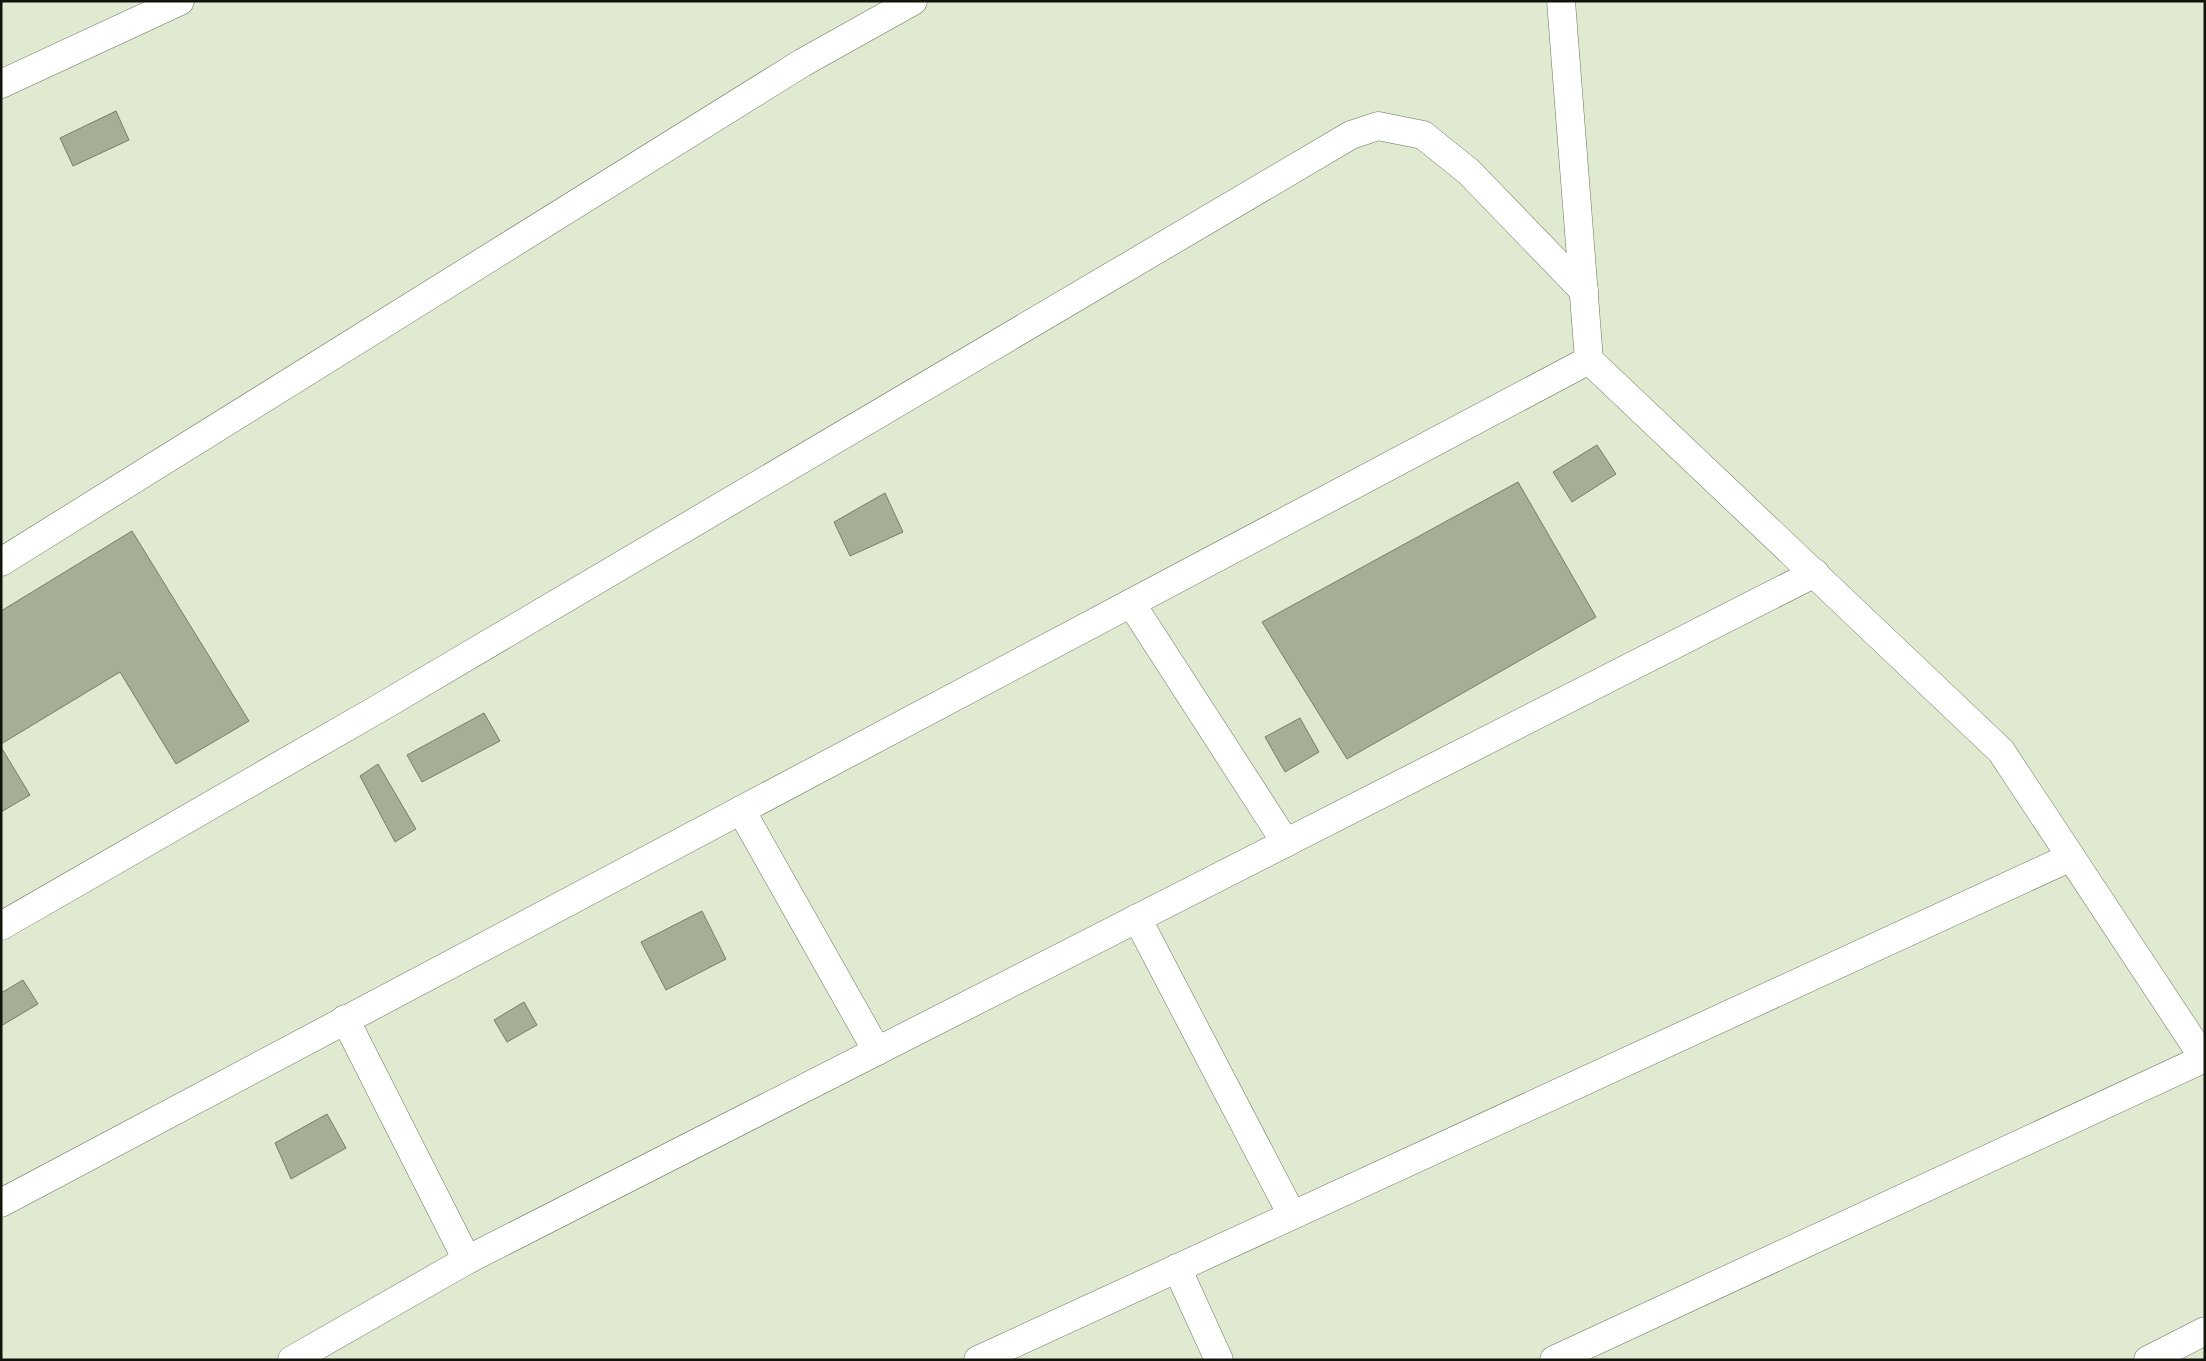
<svg xmlns="http://www.w3.org/2000/svg" width="2206" height="1361" font-family="Cabin,sans-serif">
<style>
.building{fill:#a5af96;stroke:#757f67}
.lines{fill:none;stroke-linecap:round;stroke-linejoin:round}
.street-casing{stroke:#6b755d;stroke-width:29}
.street{stroke:#fff;stroke-width:28}
</style>
<rect width="100%" height="100%" fill="#dfead0"/>
<g class="building">
<path d="M116 111 129 140 73 166 60 138Z"/>
<path d="M1597 445 1616 474 1572 502 1553 472Z"/>
<path d="M1518 482 1596 617 1347 759 1262 622Z"/>
<path d="M885 493 903 532 850 556 834 522Z"/>
<path d="M132 531 249 721 176 764 120 672 1 744V611Z"/>
<path d="M484 713 500 741 422 782 407 755Z"/>
<path d="M1300 718 1319 752 1285 772 1265 737Z"/>
<path d="M1 747 30 795 1 812Z"/>
<path d="M378 764 416 829 395 842 360 776Z"/>
<path d="M702 911 726 959 666 990 641 942Z"/>
<path d="M23 980 38 1004 1 1026V993Z"/>
<path d="M524 1002 537 1025 507 1042 494 1020Z"/>
<path d="M327 1114 346 1148 291 1179 275 1143Z"/>
</g>
<g class="lines">
<g class="street-casing">
<g id="street">
<path d="M1561 1 1589 360 2001 751 2205 1060"/>
<path d="M1 84 180 1"/>
<path d="M1 562 802 63 913 1"/>
<path d="M1131 603 1286 843"/>
<path d="M741 810 877 1051"/>
<path d="M1137 918 1292 1215"/>
<path d="M1 926 383 706 1351 135 1378 126 1423 135 1469 172 1584 291"/>
<path d="M345 1019 467 1260"/>
<path d="M1 1203 1589 360"/>
<path d="M1177 1268 1219 1360"/>
<path d="M292 1360 467 1260 1815 573"/>
<path d="M978 1360 2071 857"/>
<path d="M1554 1360 2203 1059"/>
<path d="M2148 1360 2205 1331"/>
</g>
</g>
<use href="#street" class="street"/>
</g>
<rect width="2206" height="1361" fill="none" stroke="#10140b" stroke-width="5"/>
</svg>
